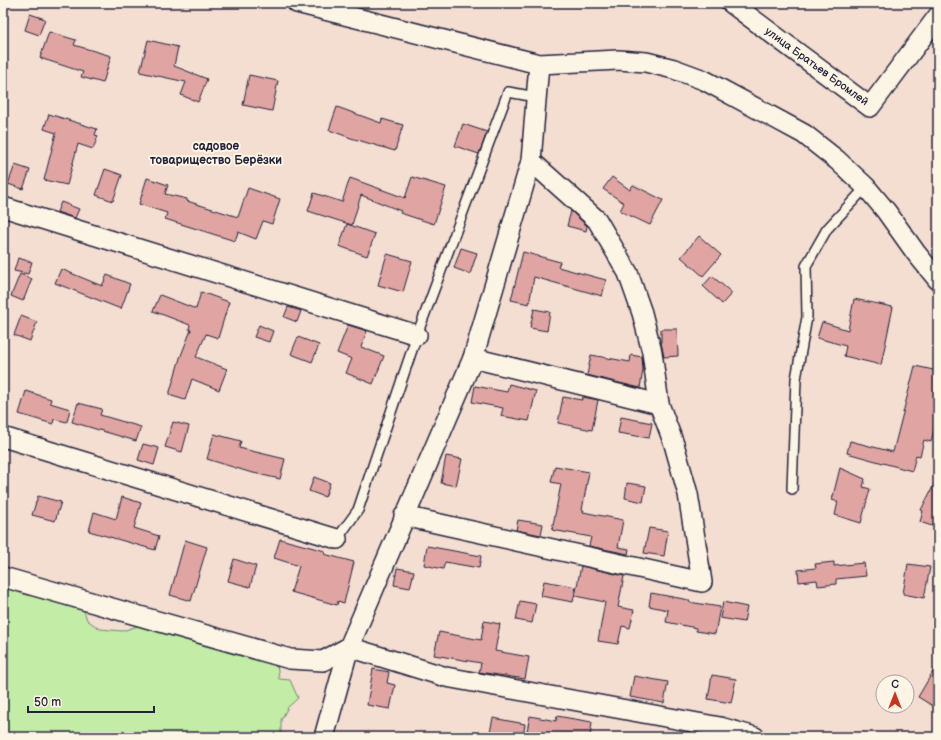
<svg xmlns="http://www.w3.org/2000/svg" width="941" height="740" font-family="'Balsamiq Sans',sans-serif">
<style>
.green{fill:#c3eca7;stroke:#728771}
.building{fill:#e0a5a3;stroke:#22223b}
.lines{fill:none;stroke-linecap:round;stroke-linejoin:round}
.lane-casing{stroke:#22223b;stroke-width:12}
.street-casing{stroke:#22223b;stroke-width:22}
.lane{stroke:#fcf5e5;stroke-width:9}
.street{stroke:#fcf5e5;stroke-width:19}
.labels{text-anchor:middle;stroke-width:4;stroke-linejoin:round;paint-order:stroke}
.street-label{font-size:11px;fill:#22223b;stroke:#fcf5e5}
.neighbourhood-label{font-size:12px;font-weight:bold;fill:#22223b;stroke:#fcf5e5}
</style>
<rect width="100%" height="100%" fill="#f4ddd1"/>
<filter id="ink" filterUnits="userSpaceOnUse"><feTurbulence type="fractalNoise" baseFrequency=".025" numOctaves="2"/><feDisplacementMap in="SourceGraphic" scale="8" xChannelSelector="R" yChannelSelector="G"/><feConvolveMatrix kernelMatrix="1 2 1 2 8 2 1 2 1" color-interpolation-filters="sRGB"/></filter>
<g filter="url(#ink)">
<path class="green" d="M3 581H8L24 594 33 592 83 608 87 620 100 629 122 631 141 625 274 655 278 670 279 679 290 680 298 698 288 707 281 720V737H3Z"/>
<g class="building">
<path d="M30 14 45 19 39 35 25 30Z"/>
<path d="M49 32 76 40 74 45 111 56 103 83 81 77 83 72 40 58Z"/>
<path d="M148 40 178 47 174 66 207 79 198 102 181 95 186 82 140 72Z"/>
<path d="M249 75 278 81 272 111 243 105Z"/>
<path d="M337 107 381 123 382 119 403 125 395 151 351 138 329 130Z"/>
<path d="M49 114 97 129 95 135 98 136 93 149 78 144 67 185 44 180 56 133 44 129Z"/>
<path d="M463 124 487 132 479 154 455 146Z"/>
<path d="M15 165 30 170 23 189 8 184Z"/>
<path d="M105 169 122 175 113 201 96 195Z"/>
<path d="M412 177 446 187 434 224 400 213 401 211 361 195 352 225 308 211 314 193 342 202 350 178 405 198Z"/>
<path d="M612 177 630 190 633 185 663 200 650 225 620 211 624 203 603 189Z"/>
<path d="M147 178 168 185 165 194 187 199V201L238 217 248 188 280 199 272 224 263 221 256 239 238 232 235 241 165 219 167 213 139 204Z"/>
<path d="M61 202 79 209 75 218 57 212Z"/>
<path d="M571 211 587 226 586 231 567 226Z"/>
<path d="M347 224 375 234 367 256 339 246Z"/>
<path d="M699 236 721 255 703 276 681 257Z"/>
<path d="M461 248 477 253 470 274 454 268Z"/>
<path d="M523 252 560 262 558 267 606 280 602 296 534 277 529 304 511 300Z"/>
<path d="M387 254 412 261 403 292 378 285Z"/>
<path d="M18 258 32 262 28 274 14 271Z"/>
<path d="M61 269 102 286 107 275 130 284 121 309 55 283Z"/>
<path d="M20 274 32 279 23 301 11 296Z"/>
<path d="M712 276 732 293 722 304 703 286Z"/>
<path d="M201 292 229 302 218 338 206 334 196 357 227 369 219 390 192 379 185 400 169 395 180 358 191 330 189 329 190 325 153 311 160 295 196 309Z"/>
<path d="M854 299 893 307 881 365 844 356 846 346 817 338 822 322 848 330Z"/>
<path d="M288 307 301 311 297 322 284 317Z"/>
<path d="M534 309 550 312 547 331 530 328Z"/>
<path d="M21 316 37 322 30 341 14 335Z"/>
<path d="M259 325 273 331 269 342 254 337Z"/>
<path d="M348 325 367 331 361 347 384 356 373 384 346 373 352 359 337 353Z"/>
<path d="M661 329H677L678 356 664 357 661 342Z"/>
<path d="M298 337 319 345 312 362 291 354Z"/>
<path d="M591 355 630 362 631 355 642 357 643 370 640 388 587 375Z"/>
<path d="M915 366 938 371V425H935L931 442 924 440 920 456 916 455 912 471 847 453 850 441 893 452Z"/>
<path d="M509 384 536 391 529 421 501 416 503 408 472 402 475 386 507 392Z"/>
<path d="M26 391 51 399 50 403 70 409 67 422 54 419 53 424 19 414Z"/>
<path d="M563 397 582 400 583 397 598 400 592 430 558 423Z"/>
<path d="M78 403 102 409 100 415 141 427 136 441 72 422Z"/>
<path d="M621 417 652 423 649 438 618 433Z"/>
<path d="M173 422 189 426 182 452 165 447Z"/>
<path d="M214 434 241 441 239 448 285 459 280 479 249 472 207 459Z"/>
<path d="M143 444 159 448 154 465 138 460Z"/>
<path d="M446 456 462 459 456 486 441 483Z"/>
<path d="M555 466 589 472 582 510H584L583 512 623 520 618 547 629 549 628 554 589 546 591 537 552 530 561 484 551 482Z"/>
<path d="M840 468 865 479 863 487 870 489 861 523 835 515 838 502 832 500Z"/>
<path d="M314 477 330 483 325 497 309 491Z"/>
<path d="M938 477V528L920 522 923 511 921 510Z"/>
<path d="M627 483 646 486 643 502 625 498Z"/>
<path d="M38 496 61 502 55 521 32 515Z"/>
<path d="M122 497 141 503 134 528 159 536 155 550 89 531 94 512 116 519Z"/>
<path d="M518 520 543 524 541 535 516 530Z"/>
<path d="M649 528 668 531 664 556 644 553Z"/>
<path d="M280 539 325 551 324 554 354 562 344 603 338 601 337 605 291 592 299 566 274 558Z"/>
<path d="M185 540 207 547 191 601 170 595Z"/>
<path d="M427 546 481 556 479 568 445 562 443 569 424 565Z"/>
<path d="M234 559 256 566 250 587 228 581Z"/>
<path d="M834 562V566L864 563 866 576 836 579V584L818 586 817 580 799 582 798 570 816 568 815 564Z"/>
<path d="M908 564 930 567 924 598 903 594Z"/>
<path d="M581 566 624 576 618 607 634 610 630 628 622 626 618 644 598 641 605 602 575 596Z"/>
<path d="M397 568 414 571 410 588 394 585Z"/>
<path d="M544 581 576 587 573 602 541 596Z"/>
<path d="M651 593 689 600V602L720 607 715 634 696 631V628L666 622 668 610 649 606Z"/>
<path d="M520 601 536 604 532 623 516 620Z"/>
<path d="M723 602 747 607 744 622 720 618Z"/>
<path d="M484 621 500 624 495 651 529 657 525 679 479 672 481 663 434 655 439 632 481 640Z"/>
<path d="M938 663V709L918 697Z"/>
<path d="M373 669 389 672 387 683 395 685 390 709 367 705Z"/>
<path d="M712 675 736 679 731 703 708 699Z"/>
<path d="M634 676 668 682 664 703 630 697Z"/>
<path d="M530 716 556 721 557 716 592 722 590 737H553V736L527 731Z"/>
<path d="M493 718 525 724 523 737H489Z"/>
</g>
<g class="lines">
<g class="lane-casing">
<g id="lane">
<path d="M792 489 796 379 807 317 806 266 827 229 866 187"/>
<path d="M337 539 358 510 417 335 508 92 536 97"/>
</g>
</g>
<g class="street-casing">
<g id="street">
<path d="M297 3 539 64 618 60 646 62 674 69 704 80 804 134 837 160 866 187 886 211 916 253 938 280"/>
<path d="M731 3 870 107 938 16"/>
<path d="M3 207 417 335"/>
<path d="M473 358 659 404"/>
<path d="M3 437 337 539"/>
<path d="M404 516 702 582 688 494 674 444 659 404 652 352 642 313 628 273 597 220 531 161"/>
<path d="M3 577 290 659 323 661 349 647 446 677 720 727 755 737"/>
<path d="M324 737 349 647 473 358 531 161 539 64"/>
</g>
</g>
<use href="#lane" class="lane"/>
<use href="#street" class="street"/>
</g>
</g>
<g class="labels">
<g class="street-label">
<text transform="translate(817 66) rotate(36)" y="4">улица Братьев Бромлей</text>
</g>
<g class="neighbourhood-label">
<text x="216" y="150">садовое<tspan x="216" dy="14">товарищество Берёзки</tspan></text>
</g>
</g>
<rect width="941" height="740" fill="none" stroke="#fcf5e5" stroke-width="16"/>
<rect x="8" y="8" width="925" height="724" fill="none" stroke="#22223b" stroke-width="1.5" filter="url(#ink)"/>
<g transform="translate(895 694)"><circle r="19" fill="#fcf5e5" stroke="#a5a1a1"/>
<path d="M0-3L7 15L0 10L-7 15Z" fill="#c8321e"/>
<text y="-6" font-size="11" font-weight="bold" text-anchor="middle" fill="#22223b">С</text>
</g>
<path d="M28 706v6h126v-6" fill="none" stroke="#22223b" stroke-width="2"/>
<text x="34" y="706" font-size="12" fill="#22223b" stroke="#fcf5e5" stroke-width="3" paint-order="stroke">50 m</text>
</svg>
